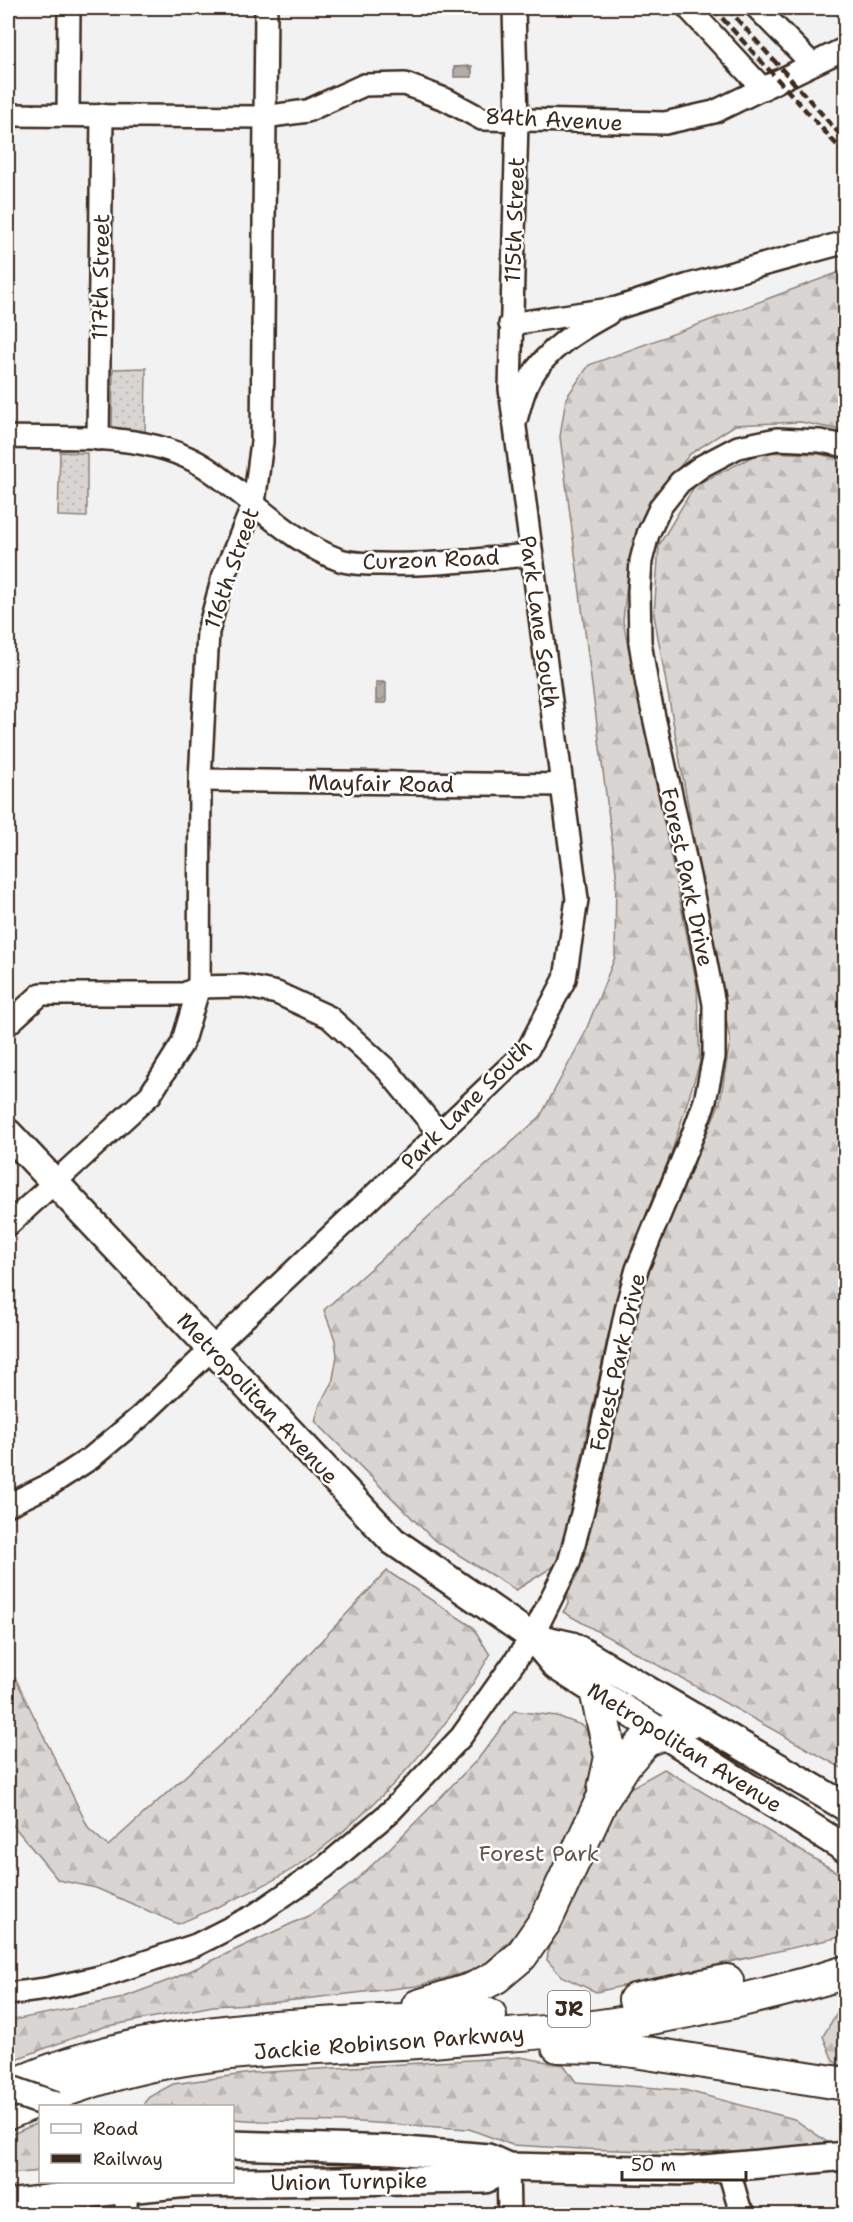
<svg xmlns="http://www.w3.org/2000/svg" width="853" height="2222" font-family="'Shantell Sans',sans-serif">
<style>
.grass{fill:url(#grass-dots);stroke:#8a8078;stroke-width:1.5}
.forest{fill:url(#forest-firs);stroke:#8a8078;stroke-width:1.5}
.water{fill:url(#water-waves);stroke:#827770;stroke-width:1.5}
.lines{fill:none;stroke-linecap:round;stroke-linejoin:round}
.minor-casing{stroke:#3b2a1e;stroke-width:26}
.major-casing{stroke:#3b2a1e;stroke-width:32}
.highway-casing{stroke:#3b2a1e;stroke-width:36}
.minor{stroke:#fff;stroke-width:21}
.major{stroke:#fff;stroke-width:27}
.highway{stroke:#fff;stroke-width:32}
.rail{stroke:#3b2a1e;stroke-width:4.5;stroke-dasharray:9 4.5;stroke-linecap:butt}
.major-bridge-casing{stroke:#3b2a1e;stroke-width:32;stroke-linecap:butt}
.major-bridge{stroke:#fff;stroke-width:27}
.labels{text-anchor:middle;stroke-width:5;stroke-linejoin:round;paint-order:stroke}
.shield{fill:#fff;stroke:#766a62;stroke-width:1.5}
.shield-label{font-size:21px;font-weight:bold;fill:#3b2a1e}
.street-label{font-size:22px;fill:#3b2a1e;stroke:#fff}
.park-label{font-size:22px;fill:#62554b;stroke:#fff}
</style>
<defs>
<pattern id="grass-dots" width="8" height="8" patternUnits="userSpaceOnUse" patternTransform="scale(1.5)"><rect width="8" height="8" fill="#d8d5d2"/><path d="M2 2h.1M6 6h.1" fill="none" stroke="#bab7b4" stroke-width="1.8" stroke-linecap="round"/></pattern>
<pattern id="forest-firs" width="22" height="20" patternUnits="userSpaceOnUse" patternTransform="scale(1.5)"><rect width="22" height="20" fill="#d8d5d2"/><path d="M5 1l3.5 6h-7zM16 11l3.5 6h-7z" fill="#bab7b4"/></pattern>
<pattern id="water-waves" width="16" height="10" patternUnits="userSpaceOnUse" patternTransform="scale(1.5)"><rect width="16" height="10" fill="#b2aba7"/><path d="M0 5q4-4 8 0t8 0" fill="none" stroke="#928b87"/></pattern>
</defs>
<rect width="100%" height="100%" fill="#f3f2f2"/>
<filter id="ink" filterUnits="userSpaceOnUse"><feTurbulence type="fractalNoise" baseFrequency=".0167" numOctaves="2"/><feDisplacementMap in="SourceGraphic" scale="12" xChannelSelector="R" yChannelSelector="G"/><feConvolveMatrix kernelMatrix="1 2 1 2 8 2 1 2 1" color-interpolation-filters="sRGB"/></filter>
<g filter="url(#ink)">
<g class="grass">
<path d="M146 368 145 434 112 431 113 369Z"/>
<path d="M60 452 87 453V517L58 516Z"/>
</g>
<g class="forest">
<path d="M845 270V431L801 422 735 425 690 454 656 496 630 556 623 621 697 985 700 1062 671 1154 633 1246 607 1340 559 1563 516 1590 434 1540 315 1421 320 1404 332 1384 337 1356 335 1340 324 1310 540 1117 584 1035 615 957 616 872 560 437 566 398 589 365Z"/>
<path d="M762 452 818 454 845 460V1770L563 1612 568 1604 567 1585 588 1522 623 1377 643 1283 720 1102 730 1041 654 615 659 545 695 485Z"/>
<path d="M387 1571 473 1627 490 1655C447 1731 386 1800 316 1853 275 1884 224 1904 178 1924L96 1888 58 1880 8 1819V1663L89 1829 108 1846 241 1726Z"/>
<path d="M514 1711 557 1716 584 1726 599 1757 593 1781 530 1921 481 1968 417 1986 269 2003 213 2006 103 2027 8 2062V2021L119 1999 175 1978 310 1915 353 1883 390 1848 478 1759Z"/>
<path d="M664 1769 845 1877V1936L596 1992 561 1976 547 1960 551 1932 618 1795Z"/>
<path d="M845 1999 846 2067 845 2068 833 2061 823 2036Z"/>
<path d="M520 2057 564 2065 576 2082 684 2090 794 2119 830 2144 785 2150 690 2152 581 2149 512 2145 469 2129 359 2122 261 2121 233 2119 232 2106H146L144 2103 149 2097 173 2084 252 2073Z"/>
<path d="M40 2122V2171L8 2174V2136Z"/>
</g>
<g class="water">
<path d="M472 66V77H454V67Z"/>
<rect x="376" y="682" width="10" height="21"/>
</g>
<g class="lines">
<g class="minor-casing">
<g id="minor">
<path d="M688 8 763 89"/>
<path d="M757 8 812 64"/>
<path d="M8 115 264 117 307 111 364 85 405 84 447 100 482 119 665 123 714 112 846 48"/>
<path d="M68 115 69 8"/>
<path d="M510 324 617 308 689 285 846 242"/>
<path d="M516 420C520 406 523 391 530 379 548 348 577 331 608 314"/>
<path d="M8 437C76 439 156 430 214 473 253 501 296 545 340 560 353 564 367 564 381 564 430 566 481 559 530 555"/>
<path d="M98 439 102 115"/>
<path d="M200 780 562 785"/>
<path d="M8 1024 41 994H184L199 987 243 986 277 993 329 1017 388 1071 439 1133"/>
<path d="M8 1225 150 1095 182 1044 199 987 200 780 208 632 223 577 254 503 262 442 266 8"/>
<path d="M8 1505 51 1484 91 1458 141 1416 528 1049 565 979 577 899 510 389 517 121 514 8"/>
<path d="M8 1994 46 1989 100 1977 196 1945 255 1915 325 1867 390 1812 461 1737 532 1637 569 1563 590 1483 628 1301 637 1269 693 1134 705 1101 714 1057V1004L692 890 647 685 640 642 639 591 641 561 648 534 661 506 680 482 702 466 738 447 777 439 820 441 846 446"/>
<path d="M508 2167 509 2214"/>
<path d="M728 2168 740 2209 745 2214"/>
<path d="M126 2214V2189"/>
</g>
</g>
<g class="major-casing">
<g id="major">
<path d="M8 1133 393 1541 532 1637 556 1666 846 1849"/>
<path d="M532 1637 572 1646 846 1807"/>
<path d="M232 2145 394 2150 488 2158 508 2167 683 2171 846 2156"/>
<path d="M8 2204 126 2189 189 2183 485 2179 508 2167"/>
</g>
</g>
<g class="highway-casing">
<g id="highway">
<path d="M596 1691 611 1757 604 1789"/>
<path d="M635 2000 727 1981"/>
<path d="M418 2006 473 1989 496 1977 521 1956 546 1920 601 1802 625 1764 645 1741 694 1720"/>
<path d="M558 2046 601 2047 634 2051 846 2084"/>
<path d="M8 2088C158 2018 328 2027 490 2015"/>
<path d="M8 2113C59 2091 112 2072 167 2062 258 2045 351 2048 443 2040 493 2036 543 2033 593 2027 678 2015 763 1998 846 1972"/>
</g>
</g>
<use href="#minor" class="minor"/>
<use href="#major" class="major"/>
<use href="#highway" class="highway"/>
<g class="rail">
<path d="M713 8 846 155"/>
<path d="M727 8 846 141"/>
</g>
<g class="major-bridge-casing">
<path id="major-bridge" d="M8 2089 56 2106"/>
</g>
<use href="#major-bridge" class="major-bridge"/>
</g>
</g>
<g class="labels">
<rect class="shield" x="548" y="1991" width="42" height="36" rx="4.5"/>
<g class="shield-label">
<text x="569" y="2016">JR</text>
</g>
<g class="street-label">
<text transform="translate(554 119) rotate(3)" y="8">84th Avenue</text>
<text transform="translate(514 220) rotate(-88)" y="8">115th Street</text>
<text transform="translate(100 277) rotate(-89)" y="8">117th Street</text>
<text transform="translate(431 559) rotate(-2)" y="8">Curzon Road</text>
<text transform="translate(231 568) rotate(-71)" y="8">116th Street</text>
<text transform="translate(540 622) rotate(82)" y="8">Park Lane South</text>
<text transform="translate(381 783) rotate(1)" y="8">Mayfair Road</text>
<text transform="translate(688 877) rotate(78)" y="8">Forest Park Drive</text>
<text transform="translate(466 1104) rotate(-45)" y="8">Park Lane South</text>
<text transform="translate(617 1362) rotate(-77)" y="8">Forest Park Drive</text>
<text transform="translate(258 1398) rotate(47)" y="8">Metropolitan Avenue</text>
<text transform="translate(685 1747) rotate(32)" y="8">Metropolitan Avenue</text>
<text transform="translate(389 2042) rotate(-4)" y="8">Jackie Robinson Parkway</text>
<text transform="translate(349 2181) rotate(-1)" y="8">Union Turnpike</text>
</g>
<g class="park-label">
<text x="539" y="1861">Forest Park</text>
</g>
</g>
<rect width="853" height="2222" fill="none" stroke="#fff" stroke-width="30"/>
<rect x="15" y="15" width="823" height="2192" fill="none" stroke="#3b2a1e" stroke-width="2" filter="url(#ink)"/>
<rect x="39" y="2105" width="195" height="78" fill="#ffffff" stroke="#b1aaa5" stroke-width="1.5"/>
<rect x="51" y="2124" width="30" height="9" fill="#ffffff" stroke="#b1aaa5" stroke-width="1.5"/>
<text x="93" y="2135" font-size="18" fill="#3b2a1e">Road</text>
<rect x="51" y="2154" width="30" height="9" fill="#3b2a1e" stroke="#b1aaa5" stroke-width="1.5"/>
<text x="93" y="2165" font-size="18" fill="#3b2a1e">Railway</text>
<path d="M622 2171v9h124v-9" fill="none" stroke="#3b2a1e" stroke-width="3"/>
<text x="631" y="2171" font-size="18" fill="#3b2a1e" stroke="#ffffff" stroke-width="4.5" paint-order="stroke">50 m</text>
</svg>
